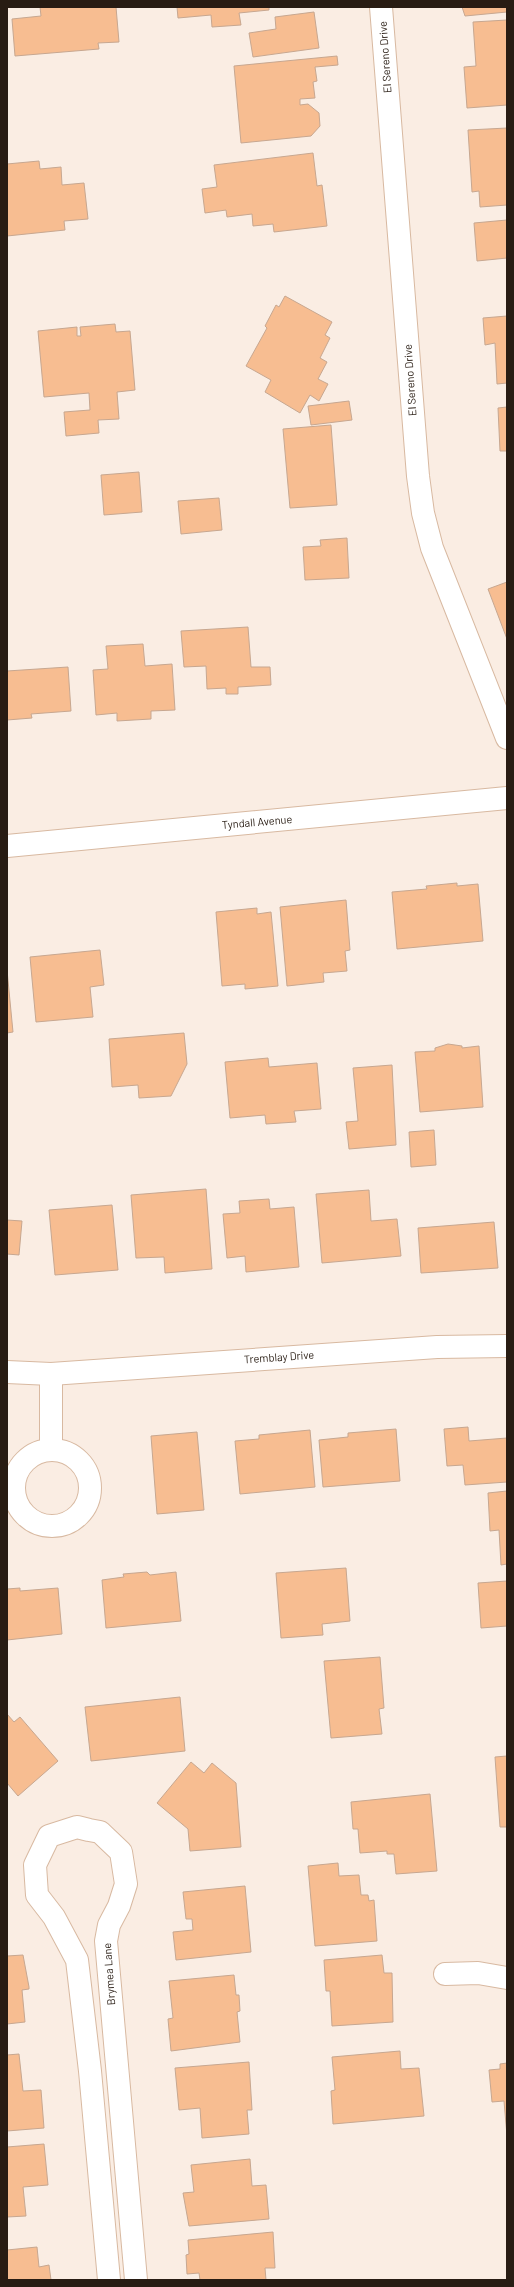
<svg xmlns="http://www.w3.org/2000/svg" width="514" height="2287" font-family="Barlow,sans-serif">
<style>
.building{fill:#f7bd91;stroke:#c7a790}
.lines{fill:none;stroke-linecap:round;stroke-linejoin:round}
.minor-casing{stroke:#d8b9a1;stroke-width:24}
.minor{stroke:#fff;stroke-width:22}
.labels{text-anchor:middle;stroke-width:4;stroke-linejoin:round;paint-order:stroke}
.street-label{font-size:11px;fill:#281c13;stroke:#fff}
</style>
<rect width="100%" height="100%" fill="#faede3"/>
<g class="building">
<path d="M40 7H116L119 42 98 43 99 49 15 56 12 19 41 16Z"/>
<path d="M177 7H269V10L239 13 241 25 212 27 211 15 178 18Z"/>
<path d="M462 7H507V12L465 16Z"/>
<path d="M314 12 319 48 253 57 249 33 276 29 275 17Z"/>
<path d="M507 20V105L467 108 464 67 476 66 473 22Z"/>
<path d="M337 56 338 65 315 67 317 81 313 82 315 98 300 99V105L308 104 319 113 320 126 311 136 241 143 234 66Z"/>
<path d="M507 128V205L480 207 479 191 472 192 468 130Z"/>
<path d="M313 153 317 186 322 185 327 226 274 232 273 224 253 226 252 214 227 217 226 210 205 213 202 189 217 187 214 165Z"/>
<path d="M39 161 40 169 61 167 62 185 84 183 88 219 64 221 65 230 7 236V164Z"/>
<path d="M507 220V258L477 261 474 223Z"/>
<path d="M285 296 332 322 325 335 330 338 320 358 327 362 318 379 328 384 319 401 310 395 300 413 265 392 271 380 246 366 267 328 265 326 276 305 279 307Z"/>
<path d="M507 316V383L497 384 495 343 485 345 483 318Z"/>
<path d="M115 324 116 332 130 331 135 390 117 392 119 419 98 420 99 433 66 436 64 412 90 410 89 393 44 397 38 331 77 327V336H81L80 327Z"/>
<path d="M349 401 352 420 311 425 308 406Z"/>
<path d="M507 407V456V451H500L498 408Z"/>
<path d="M331 425 337 505 290 508 283 429Z"/>
<path d="M139 472 142 512 104 515 101 475Z"/>
<path d="M219 498 222 530 181 534 178 501Z"/>
<path d="M347 538 349 578 305 580 303 547 321 546 320 540Z"/>
<path d="M507 582V639L488 589Z"/>
<path d="M248 627 251 667H270L271 685 238 687V694H226V688L207 689 206 666 184 667 181 631Z"/>
<path d="M143 644 145 666 172 664 175 710 151 711V719L117 721V713L96 715 93 670 108 669 106 646Z"/>
<path d="M68 667 71 711 31 714 32 718 7 720V671Z"/>
<path d="M457 883V886L478 884 483 941 397 949 392 892 427 889 426 886Z"/>
<path d="M346 900 350 950 345 951 347 971 323 973 324 982 287 986 280 907Z"/>
<path d="M257 908V914L271 912 278 986 245 989V984L222 986 216 912Z"/>
<path d="M100 950 104 985 90 987 93 1017 36 1022 30 957Z"/>
<path d="M7 970 13 1032 7 1033Z"/>
<path d="M184 1033 187 1064 171 1096 139 1098 138 1085 112 1087 109 1039Z"/>
<path d="M448 1044 462 1046V1048L479 1046 483 1107 420 1112 415 1052 435 1051V1048Z"/>
<path d="M268 1058 269 1067 317 1063 321 1109 294 1111 296 1122 266 1124 265 1115 230 1118 225 1062Z"/>
<path d="M392 1065 396 1145 349 1149 346 1122 358 1121 353 1068Z"/>
<path d="M434 1130 436 1165 411 1167 409 1132Z"/>
<path d="M206 1189 212 1269 165 1273 164 1257 136 1258 131 1195Z"/>
<path d="M369 1190 371 1221 397 1219 401 1256 322 1263 316 1194Z"/>
<path d="M269 1199 270 1209 294 1207 299 1267 246 1272 245 1256 227 1258 223 1214 240 1213 239 1201Z"/>
<path d="M112 1205 118 1270 55 1275 49 1210Z"/>
<path d="M7 1220 22 1221 19 1255 7 1254Z"/>
<path d="M494 1222 498 1268 421 1273 418 1228Z"/>
<path d="M468 1427 469 1441 507 1438V1482L465 1485 463 1465 447 1466 444 1429Z"/>
<path d="M396 1429 400 1481 323 1487 319 1440 348 1437V1433Z"/>
<path d="M310 1430 315 1487 240 1494 235 1441 259 1439V1435Z"/>
<path d="M197 1432 204 1510 157 1514 151 1436Z"/>
<path d="M507 1491V1564L501 1565 499 1530 490 1531 488 1493Z"/>
<path d="M346 1568 350 1621 322 1624 323 1635 281 1638 276 1573Z"/>
<path d="M147 1572 150 1575 176 1572 181 1621 106 1628 102 1580 124 1577 123 1574Z"/>
<path d="M507 1581V1626L481 1628 478 1583Z"/>
<path d="M20 1588V1591L58 1588 62 1634 7 1640V1589Z"/>
<path d="M380 1657 384 1708 379 1709 382 1734 331 1738 324 1661Z"/>
<path d="M180 1697 185 1751 91 1761 85 1707Z"/>
<path d="M7 1714 14 1722 20 1717 58 1761 18 1796 7 1783Z"/>
<path d="M507 1756V1827H500L495 1757Z"/>
<path d="M191 1762 204 1773 212 1763 236 1783 241 1847 190 1851 188 1829 157 1803Z"/>
<path d="M430 1794 437 1871 396 1874 394 1854H387V1851L360 1853 358 1829H353L351 1802Z"/>
<path d="M338 1863 339 1876 359 1875 361 1895H368L369 1901 374 1900 377 1941 315 1946 308 1866Z"/>
<path d="M245 1886 251 1952 176 1960 173 1932 193 1930 192 1919H186L183 1892Z"/>
<path d="M23 1955 29 1987V1989L22 1990 25 2022 7 2024V1956Z"/>
<path d="M382 1955 384 1973H392L393 2022 332 2026 330 1991H326L324 1960Z"/>
<path d="M234 1975 236 1995H239L240 2011 237 2012 240 2042 171 2051 168 2019 173 2018 169 1981Z"/>
<path d="M400 2051 401 2069 419 2068 424 2116 333 2124 331 2091 335 2090 332 2057Z"/>
<path d="M19 2054 23 2091 41 2090 44 2128 7 2131V2055Z"/>
<path d="M249 2062 252 2110H247L249 2134 202 2138 200 2108 179 2110 175 2068Z"/>
<path d="M507 2063V2136L504 2101 492 2102 489 2070 500 2069V2064Z"/>
<path d="M44 2144 48 2185 23 2187 26 2216 7 2217V2147Z"/>
<path d="M250 2159 252 2186 266 2185 269 2219 189 2226 183 2193 194 2192 191 2165Z"/>
<path d="M273 2232 275 2268H265L266 2280H200L199 2273 187 2274 186 2255 189 2254 188 2240Z"/>
<path d="M37 2247 39 2267 49 2265 51 2280H7V2250Z"/>
</g>
<g class="lines">
<g class="minor-casing">
<g id="minor">
<path d="M381 7 418 476 423 513 432 548 507 738"/>
<path d="M7 846 507 798"/>
<path d="M7 1372 51 1374 437 1347 507 1346"/>
<path d="M51 1374V1449"/>
<circle cx="52" cy="1488" r="38"/>
<path d="M445 1974 478 1973 507 1978"/>
<path d="M109 2280 90 2071 77 1960 54 1917 37 1895 35 1865 49 1836 77 1827 89 1830 100 1832 121 1852 126 1884 119 1906 109 1925 106 1941 136 2280"/>
</g>
</g>
<use href="#minor" class="minor"/>
</g>
<g class="labels">
<g class="street-label">
<text transform="translate(385 57) rotate(-94)" y="4">El Sereno Drive</text>
<text transform="translate(410 380) rotate(-94)" y="4">El Sereno Drive</text>
<text transform="translate(257 822) rotate(-5)" y="4">Tyndall Avenue</text>
<text transform="translate(279 1357) rotate(-4)" y="4">Tremblay Drive</text>
<text transform="translate(109 1974) rotate(-94)" y="4">Brymea Lane</text>
</g>
</g>
<rect width="514" height="2287" fill="none" stroke="#281c13" stroke-width="16"/>
</svg>
